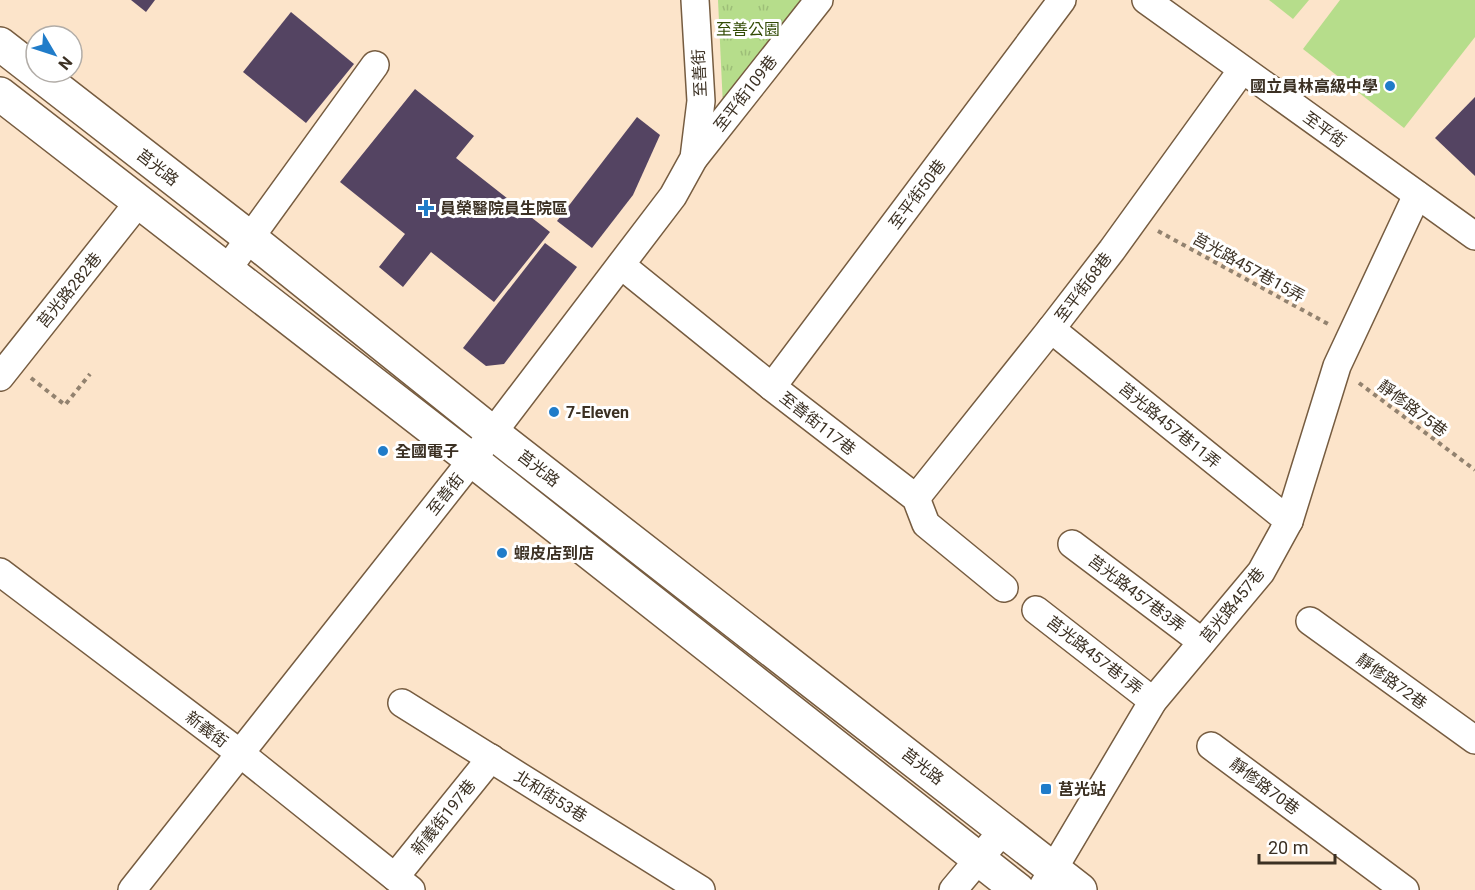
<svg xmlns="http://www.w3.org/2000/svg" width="1475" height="890" font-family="Roboto,'Noto Sans TC',sans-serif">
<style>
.park{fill:url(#park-tufts)}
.pitch{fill:#b6dd8b}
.building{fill:#544462}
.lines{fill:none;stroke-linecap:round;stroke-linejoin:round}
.minor-casing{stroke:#765c40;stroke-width:30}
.major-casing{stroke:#765c40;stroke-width:36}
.path{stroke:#92826f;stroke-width:4;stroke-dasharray:4.5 4.5;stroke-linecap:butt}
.minor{stroke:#fff;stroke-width:27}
.major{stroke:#fff;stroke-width:33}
.poi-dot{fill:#207cc9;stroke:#fff;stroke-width:2}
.labels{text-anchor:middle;stroke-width:6;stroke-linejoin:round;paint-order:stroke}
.park-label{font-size:16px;fill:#324b05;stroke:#fff}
.street-label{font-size:16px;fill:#3b3023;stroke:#fff}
.poi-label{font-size:16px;font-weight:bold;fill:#3b3023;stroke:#fff;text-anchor:start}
</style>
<defs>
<pattern id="park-tufts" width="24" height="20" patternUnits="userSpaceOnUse" patternTransform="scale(1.5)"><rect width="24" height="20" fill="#b6dd8b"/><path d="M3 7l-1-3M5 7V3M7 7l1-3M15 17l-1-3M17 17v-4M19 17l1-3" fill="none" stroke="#9dbe78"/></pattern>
</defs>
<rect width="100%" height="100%" fill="#fce4ca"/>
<path class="park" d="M718 0H806L723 107Z"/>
<g class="pitch">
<path d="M1269 0H1309L1293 19Z"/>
<path d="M1340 0H1475V37L1404 128 1303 49Z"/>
</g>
<g class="building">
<path d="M131 0H155L146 12Z"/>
<path d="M291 12 354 64 306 123 243 72Z"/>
<path d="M415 89 474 136 456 158 550 232 494 302 431 252 403 287 379 267 405 234 340 182Z"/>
<path d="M1475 97V176L1435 138Z"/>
<path d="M637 117 660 135 633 195 592 248 557 221Z"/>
<path d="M545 243 577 267 504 364 486 366 463 348Z"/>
</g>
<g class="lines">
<g class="minor-casing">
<g id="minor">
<path d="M1146 0 1475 236"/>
<path d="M695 157 819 0"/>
<path d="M621 265 772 387 916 498 926 524 1004 588"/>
<path d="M226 271 375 65"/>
<path d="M1051 329 1289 521"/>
<path d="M0 377 138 203"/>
<path d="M772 387 1062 0"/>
<path d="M916 498 1051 329 1112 250 1242 70"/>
<path d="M1072 544 1202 642"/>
<path d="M0 572 241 754 411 890"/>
<path d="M1036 610 1153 701"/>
<path d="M1310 621 1475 740"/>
<path d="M402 703 701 890"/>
<path d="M1211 746 1405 890"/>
<path d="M395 877 491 758"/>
<path d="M132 890 472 460 673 196 694 158 701 101 695 0"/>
<path d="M953 890 1004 829"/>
<path d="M1041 890 1153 701 1261 572 1289 521 1337 366 1417 195"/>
</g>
</g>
<g class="major-casing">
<g id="major">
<path d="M0 44 250 238 493 433 1080 890"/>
<path d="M0 94 472 460 1018 890"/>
</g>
</g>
<g class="path">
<path d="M1158 231 1330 325"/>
<path d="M31 378 65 405 90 374"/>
<path d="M1359 383 1475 470"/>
</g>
<use href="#minor" class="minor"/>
<use href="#major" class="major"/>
</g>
<g class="poi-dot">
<circle cx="1390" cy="86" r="6"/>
<path d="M423 199h6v6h6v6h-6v6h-6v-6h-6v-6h6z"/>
<circle cx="554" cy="412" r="6"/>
<circle cx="383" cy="451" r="6"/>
<circle cx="502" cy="553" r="6"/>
<rect x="1040" y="783" width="12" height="12" rx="3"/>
</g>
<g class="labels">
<g class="park-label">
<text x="748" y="35">至善公園</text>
</g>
<g class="street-label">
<text transform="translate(699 73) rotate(-93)" y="6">至善街</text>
<text transform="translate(745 93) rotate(-52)" y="6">至平街109巷</text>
<text transform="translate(1325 129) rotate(36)" y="6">至平街</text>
<text transform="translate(158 167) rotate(38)" y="6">莒光路</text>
<text transform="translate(917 194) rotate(-53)" y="6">至平街50巷</text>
<text transform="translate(1249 267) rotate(29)" y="6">莒光路457巷15弄</text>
<text transform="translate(1083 287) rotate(-53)" y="6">至平街68巷</text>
<text transform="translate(69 290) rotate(-51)" y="6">莒光路282巷</text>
<text transform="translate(1413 408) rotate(37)" y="6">靜修路75巷</text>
<text transform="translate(818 423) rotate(38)" y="6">至善街117巷</text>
<text transform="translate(1170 425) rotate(39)" y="6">莒光路457巷11弄</text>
<text transform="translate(539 468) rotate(38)" y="6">莒光路</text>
<text transform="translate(445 494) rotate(-52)" y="6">至善街</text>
<text transform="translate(1137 593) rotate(37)" y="6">莒光路457巷3弄</text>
<text transform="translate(1232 605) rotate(-51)" y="6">莒光路457巷</text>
<text transform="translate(1095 655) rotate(38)" y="6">莒光路457巷1弄</text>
<text transform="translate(1392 681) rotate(36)" y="6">靜修路72巷</text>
<text transform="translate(207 729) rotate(37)" y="6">新義街</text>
<text transform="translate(923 766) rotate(38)" y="6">莒光路</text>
<text transform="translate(1265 786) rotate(37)" y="6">靜修路70巷</text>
<text transform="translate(551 796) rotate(32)" y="6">北和街53巷</text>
<text transform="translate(443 817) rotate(-51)" y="6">新義街197巷</text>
</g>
<g class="poi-label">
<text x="1378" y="92" text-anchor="end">國立員林高級中學</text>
<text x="440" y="214">員榮醫院員生院區</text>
<text x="566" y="418">7-Eleven</text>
<text x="395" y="457">全國電子</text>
<text x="514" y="559">蝦皮店到店</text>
<text x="1058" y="795">莒光站</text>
</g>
</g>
<g transform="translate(54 54) rotate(129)"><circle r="28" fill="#ffffff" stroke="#b1aca7" stroke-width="1.5"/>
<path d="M0-4.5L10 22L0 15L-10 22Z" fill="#207cc9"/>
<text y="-9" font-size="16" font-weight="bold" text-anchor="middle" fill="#3b3023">N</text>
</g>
<path d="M1259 854v9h76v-9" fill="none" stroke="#3b3023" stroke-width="3"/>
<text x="1268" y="854" font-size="18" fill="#3b3023" stroke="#ffffff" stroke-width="4.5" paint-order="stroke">20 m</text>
</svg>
